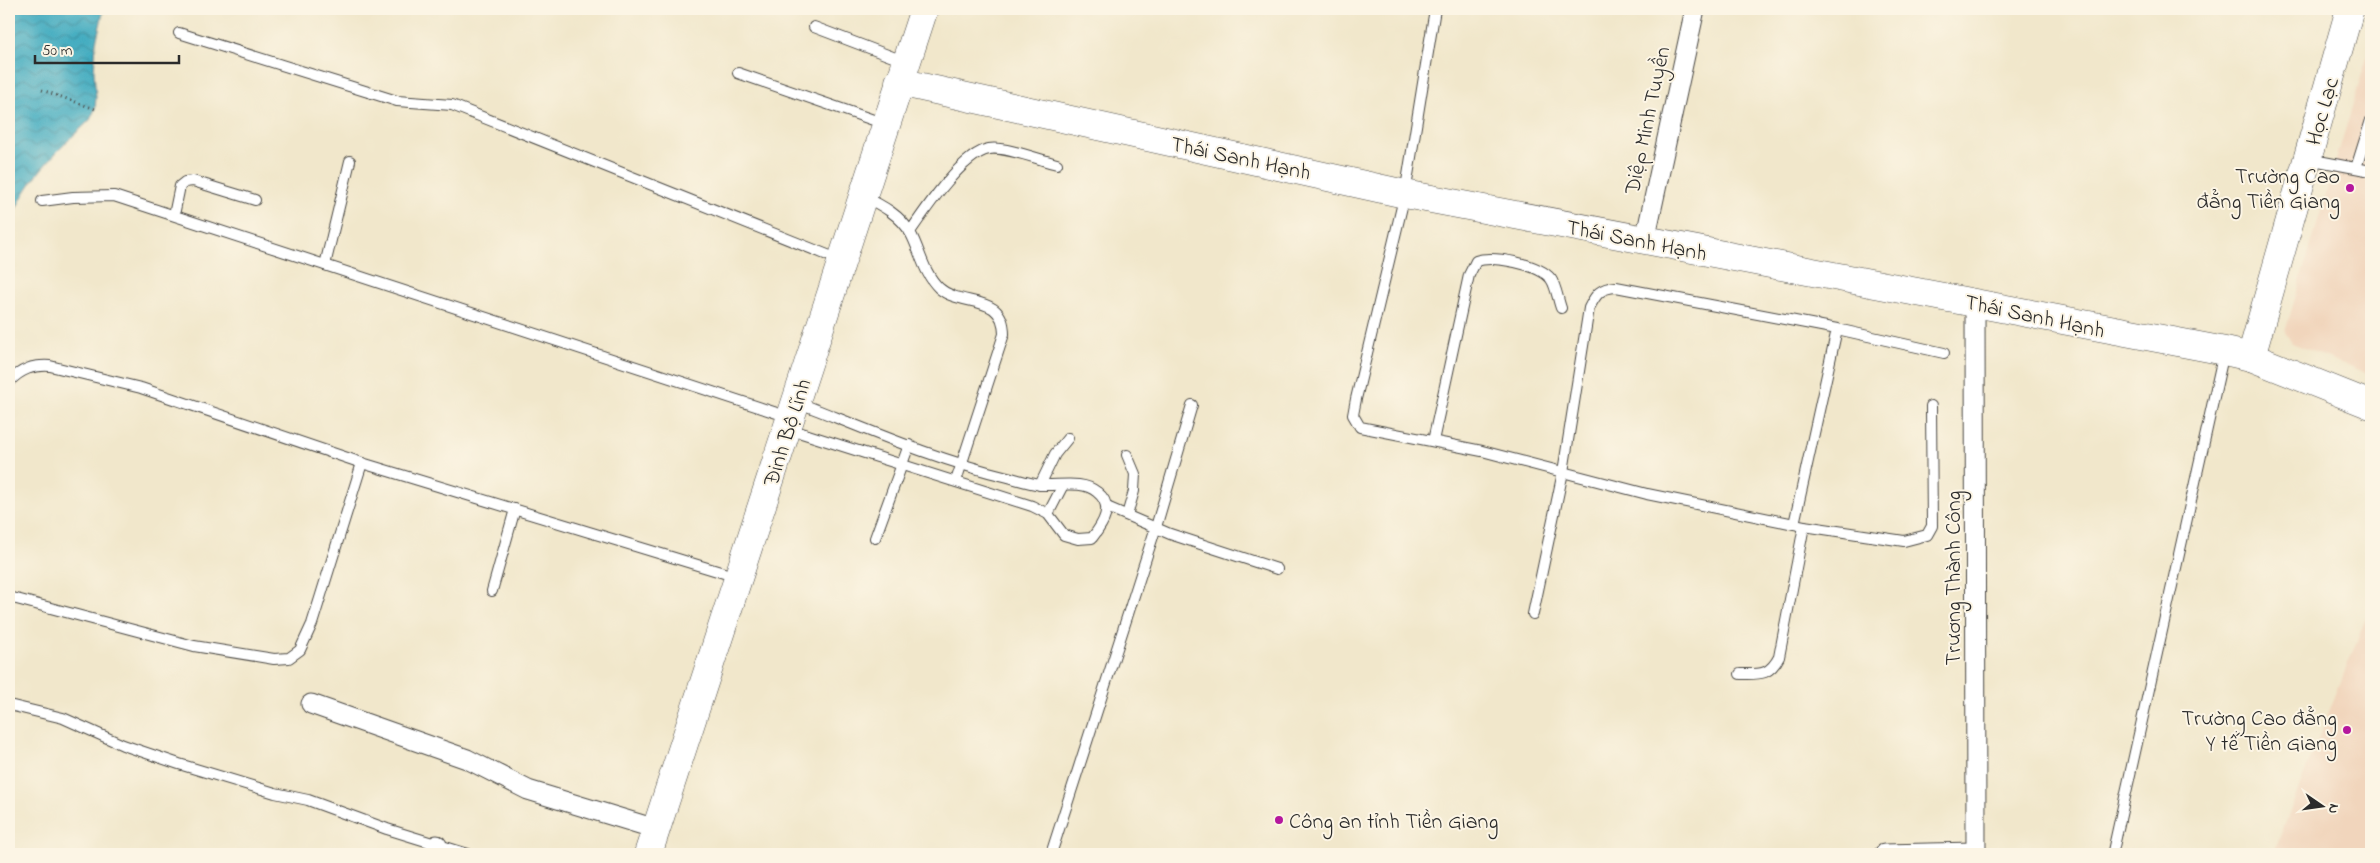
<svg xmlns="http://www.w3.org/2000/svg" width="2380" height="863" font-family="'Indie Flower',sans-serif">
<style>
.built{fill:#f1d5bc}
.water{fill:url(#water-waves);stroke:#366b76}
.lines{fill:none;stroke-linecap:round;stroke-linejoin:round}
.lane-casing{stroke:#494743;stroke-width:12}
.street-casing{stroke:#494743;stroke-width:21}
.secondary-casing{stroke:#494743;stroke-width:29}
.path{stroke:#494743;stroke-width:3;stroke-dasharray:1 4;stroke-linecap:butt}
.lane{stroke:#fff;stroke-width:10}
.street{stroke:#fff;stroke-width:19}
.secondary{stroke:#fff;stroke-width:28}
.poi-dot{fill:#b5179e;stroke:#fcf5e5;stroke-width:2}
.labels{text-anchor:middle;stroke-width:4;stroke-linejoin:round;paint-order:stroke}
.street-label{font-size:22px;fill:#2b2b2b;stroke:#fcf5e5}
.poi-label{font-size:22px;fill:#2b2b2b;stroke:#fcf5e5;text-anchor:end}
</style>
<defs>
<pattern id="water-waves" width="16" height="10" patternUnits="userSpaceOnUse" patternTransform="scale(1.25)"><rect width="16" height="10" fill="#41abc0"/><path d="M0 5q4-4 8 0t8 0" fill="none" stroke="#378b9c"/></pattern>
</defs>
<rect width="100%" height="100%" fill="#fcf5e5"/>
<filter id="ink" filterUnits="userSpaceOnUse"><feTurbulence type="fractalNoise" baseFrequency=".02" numOctaves="2"/><feDisplacementMap in="SourceGraphic" scale="10" xChannelSelector="R" yChannelSelector="G"/><feConvolveMatrix kernelMatrix="1 2 1 2 8 2 1 2 1" color-interpolation-filters="sRGB"/></filter>
<filter id="wash" filterUnits="userSpaceOnUse"><feTurbulence type="fractalNoise" baseFrequency=".0096" numOctaves="4" result="noise"/><feDisplacementMap in="SourceGraphic" scale="20" xChannelSelector="R" yChannelSelector="G"/><feGaussianBlur stdDeviation="1.12" result="paint"/><feColorMatrix in="noise" values="0 0 0 0 0 0 0 0 0 0 0 0 0 0 0 0 0 1.4 0 .05"/><feComposite in="paint" operator="in"/></filter>
<g filter="url(#wash)">
<rect width="100%" height="100%" fill="#f1e7cb"/>
<g class="built">
<path d="M2371 43V375L2292 343 2285 332Z"/>
<path d="M2371 605V854H2273Z"/>
</g>
<path class="water" d="M9 9H104L96 42 94 72 96 97 95 109 90 120C57 151 23 182 9 227Z"/>
</g>
<g filter="url(#ink)">
<g class="lines">
<g class="lane-casing">
<g id="lane">
<path d="M1435 9 1405 194 1356 399 1353 415 1360 427 1482 451 1647 494 1804 526 1904 541 1927 535 1932 526 1931 406"/>
<path d="M814 27 906 62"/>
<path d="M179 33 397 101 452 105 840 260"/>
<path d="M738 73 885 124"/>
<path d="M2308 159 2371 171"/>
<path d="M2356 168 2371 120"/>
<path d="M863 196C881 205 901 215 911 234 920 251 924 274 939 288 961 308 1004 292 1004 334L956 481"/>
<path d="M42 201 73 197 114 196 789 417"/>
<path d="M174 215 180 186 185 182 193 181 255 200"/>
<path d="M910 232C925 210 962 154 989 149 1005 146 1040 160 1057 164"/>
<path d="M325 265 350 161"/>
<path d="M1837 329 1944 353"/>
<path d="M9 382C21 369 33 365 50 366L141 388 362 463 737 577"/>
<path d="M789 429 1032 506 1048 514 1064 535 1078 539 1092 538C1103 524 1115 506 1097 492 1083 480 1059 486 1042 485 1031 484 1019 480 1008 477 936 460 866 429 797 402"/>
<path d="M1433 441 1469 275 1476 261C1493 255 1539 264 1551 279 1556 286 1558 300 1561 308"/>
<path d="M1127 455 1135 474 1134 491 1127 515"/>
<path d="M1040 485 1055 454 1068 438"/>
<path d="M1107 507 1170 534 1277 569"/>
<path d="M1048 514 1063 485"/>
<path d="M875 538 909 445"/>
<path d="M492 591 515 509"/>
<path d="M9 597 194 646 274 659 289 658 300 650 312 624 362 463"/>
<path d="M1533 614 1563 472 1589 308C1596 294 1600 288 1616 287L1837 329 1794 524"/>
<path d="M1740 674C1760 674 1769 676 1779 657L1804 526"/>
<path d="M9 705 63 718 123 745 179 764 275 793 308 800 387 829 468 854"/>
<path d="M2113 851 2224 352"/>
<path d="M1051 854 1156 527 1192 405"/>
</g>
</g>
<g class="street-casing">
<g id="street">
<path d="M1645 240 1695 9"/>
<path d="M1975 302 1976 854"/>
<path d="M311 704 467 759 528 790 656 829"/>
<path d="M434 854 437 845"/>
<path d="M1884 854 1975 852"/>
</g>
</g>
<g class="secondary-casing">
<g id="secondary">
<path d="M899 82 1405 194 2225 351 2251 357 2371 405"/>
<path d="M2251 357 2350 9"/>
<path d="M648 854 924 9"/>
</g>
</g>
<path class="path" d="M42 90 95 109"/>
<use href="#lane" class="lane"/>
<use href="#street" class="street"/>
<use href="#secondary" class="secondary"/>
</g>
</g>
<g class="poi-dot">
<circle cx="2350" cy="188" r="5"/>
<circle cx="2347" cy="730" r="5"/>
<circle cx="1279" cy="820" r="5"/>
</g>
<g class="labels">
<g class="street-label">
<text transform="translate(2321 111) rotate(-74)" y="8">Học Lạc</text>
<text transform="translate(1646 120) rotate(-78)" y="8">Diệp Minh Tuyền</text>
<text transform="translate(1241 157) rotate(12)" y="8">Thái Sanh Hạnh</text>
<text transform="translate(1637 239) rotate(11)" y="8">Thái Sanh Hạnh</text>
<text transform="translate(2035 315) rotate(12)" y="8">Thái Sanh Hạnh</text>
<text transform="translate(786 432) rotate(-72)" y="8">Đinh Bộ Lĩnh</text>
<text transform="translate(1952 578) rotate(-90)" y="8">Trương Thành Công</text>
</g>
<g class="poi-label">
<text x="2340" y="183">Trường Cao<tspan x="2340" dy="25">đẳng Tiền Giang</tspan></text>
<text x="2337" y="725">Trường Cao đẳng<tspan x="2337" dy="25">Y tế Tiền Giang</tspan></text>
<text x="1289" y="828" text-anchor="start">Công an tỉnh Tiền Giang</text>
</g>
</g>
<rect width="2380" height="863" fill="none" stroke="#fcf5e5" stroke-width="30"/>
<g transform="translate(2322 806) rotate(103)" stroke="#fcf5e5" stroke-width="4" paint-order="stroke">
<path d="M0-4L9 19L0 12L-9 19Z" fill="#2b2b2b"/>
<text y="-8" font-size="14" font-weight="bold" text-anchor="middle" fill="#2b2b2b">N</text>
</g>
<path d="M35 55v8h144v-8" fill="none" stroke="#2b2b2b" stroke-width="2.5"/>
<text x="42" y="55" font-size="15" fill="#2b2b2b" stroke="#fcf5e5" stroke-width="4" paint-order="stroke">50 m</text>
</svg>
